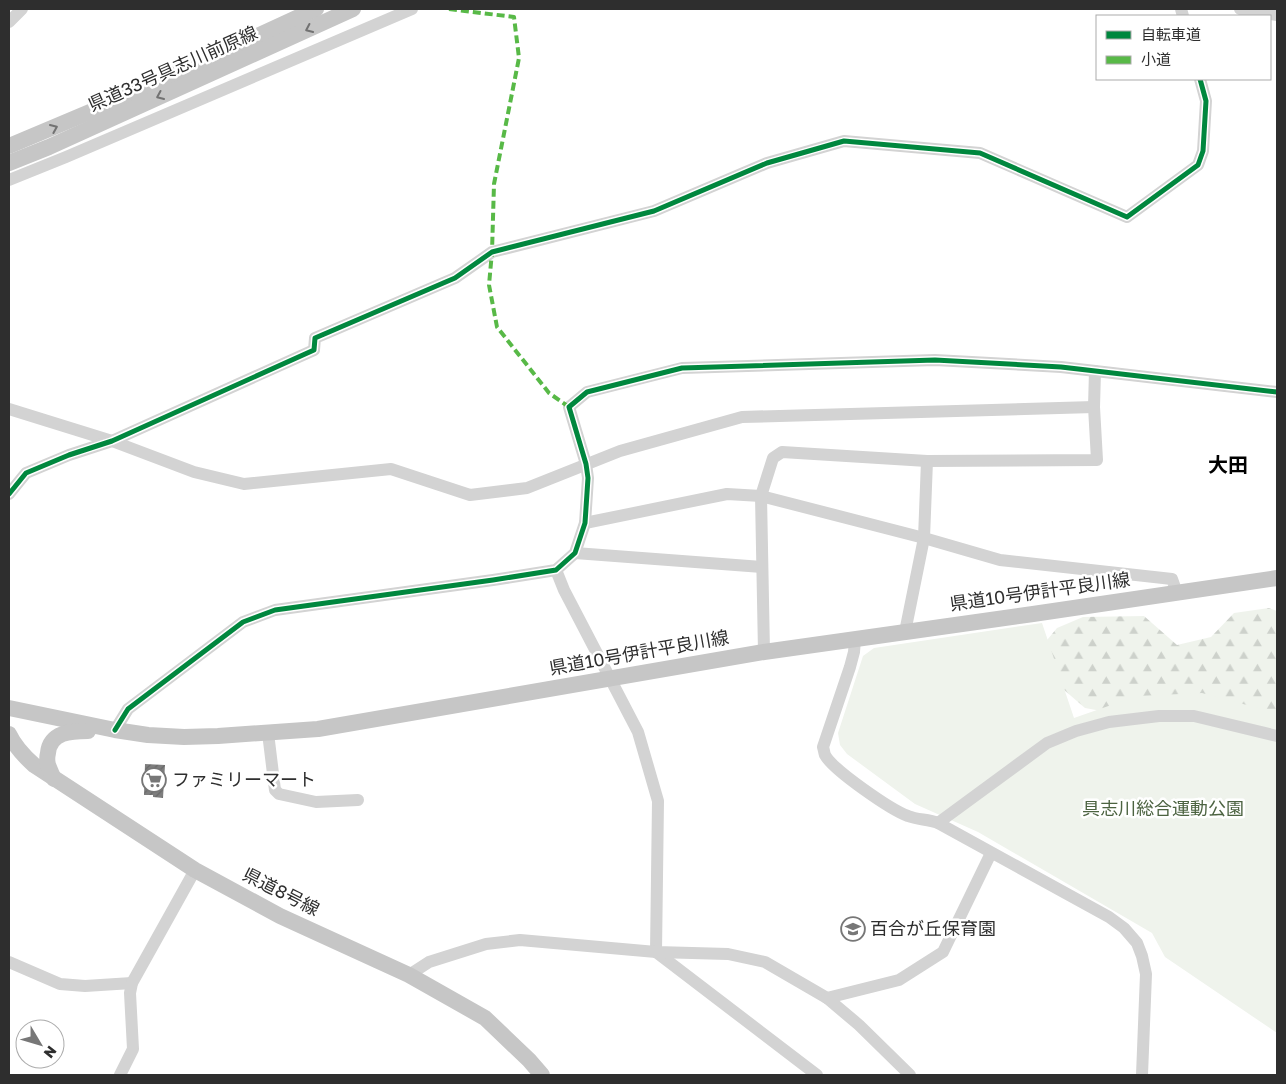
<svg xmlns="http://www.w3.org/2000/svg" width="1286" height="1084" font-family="'Golos Text','Noto Sans JP',sans-serif">
<style>
.forest{fill:url(#forest-firs)}
.park{fill:#eff3ec}
.building{fill:url(#building-hatch)}
.lines{fill:none;stroke-linecap:round;stroke-linejoin:round}
.minor{stroke:#d3d3d3;stroke-width:12}
.major{stroke:#c6c6c6;stroke-width:16}
.quiet{stroke:#58b947;stroke-width:4;stroke-dasharray:8 4;stroke-linecap:butt}
.cycleway-casing{stroke:#fff;stroke-width:8}
.cycleway{stroke:#00873e;stroke-width:5}
.oneway{stroke:#727272}
.labels{text-anchor:middle;stroke-width:5;stroke-linejoin:round;paint-order:stroke}
.street-label{font-size:18px;fill:#2e2e2e;stroke:#fff}
.poi-label{font-size:18px;fill:#2e2e2e;stroke:#fff;text-anchor:start}
.park-label{font-size:18px;fill:#4c6341;stroke:#fff}
.quarter-label{font-size:20px;font-weight:bold;fill:#000;stroke:#fff}
</style>
<defs>
<pattern id="forest-firs" width="22" height="20" patternUnits="userSpaceOnUse" patternTransform="scale(1.25)"><rect width="22" height="20" fill="#eff3ec"/><path d="M5 1l3.5 6h-7zM16 11l3.5 6h-7z" fill="#cdd1cb"/></pattern>
<pattern id="building-hatch" width="6" height="6" patternUnits="userSpaceOnUse" patternTransform="scale(1.25)"><rect width="6" height="6" fill="#7e7e7e"/><path d="M-1 1l2-2M0 6l6-6M5 7l2-2" fill="none" stroke="#686868"/></pattern>
</defs>
<rect width="100%" height="100%" fill="#fff"/>
<path class="forest" d="M1269 608 1277 611V720L1112 713 1085 708 1049 677 1038 651 1057 628 1083 617 1144 616 1177 645 1211 637 1234 613Z"/>
<path class="park" d="M1042 623 1074 718 1137 696 1202 693 1277 713V1033L1165 957 1152 933 978 832 915 804 847 754 840 745 838 733 863 656 874 648Z"/>
<path class="building" d="M145 764 165 765 163 798 153 797V795H144Z"/>
<g class="lines">
<g class="minor">
<path d="M1181 9 1183 16"/>
<path d="M1240 9 1277 15"/>
<path d="M9 22 22 9"/>
<path d="M9 180 66 157 412 9"/>
<path d="M9 409 112 441 194 472 244 484 391 469 470 495 527 488 620 451 742 417 1094 407"/>
<path d="M9 494 26 473 69 455 112 441 314 350 315 338 455 278 492 252 654 211 767 163 844 141 980 153 1127 217 1198 165 1203 151 1206 101 1200 79"/>
<path d="M585 523 727 494 761 496 924 538 1000 560 1172 579 1177 593"/>
<path d="M575 553 762 567"/>
<path d="M556 570 564 590 638 732 658 801 656 952"/>
<path d="M905 632 924 538 927 461"/>
<path d="M855 639 854 652 850 667 823 747C824 750 824 752 825 755 833 770 891 810 908 816 918 820 928 819 938 823L1109 917 1124 928 1137 943 1142 956 1146 974 1142 1075"/>
<path d="M764 652 761 496 773 458 782 452 927 461 1097 460 1094 407 1095 371"/>
<path d="M115 730 128 709 243 622 275 610 493 580 556 570 575 553 585 523 588 478 586 464 569 407 587 392 682 368 935 360 1061 367 1277 392"/>
<path d="M268 733 275 790 279 794 316 802 358 800"/>
<path d="M938 823 1047 743 1076 731 1109 722 1159 716H1194L1277 736"/>
<path d="M656 952 817 1075"/>
<path d="M9 962 60 984 85 986 132 983"/>
<path d="M409 975 429 962 486 944 520 940 656 952 728 954 765 962 827 998 859 1025 910 1075"/>
<path d="M827 998 899 980 943 952 991 853"/>
<path d="M120 1075 133 1049 130 993 132 983 195 870"/>
</g>
<g class="major">
<path d="M9 146 130 95 316 9"/>
<path d="M9 163 49 147 353 9"/>
<path d="M9 708 115 730 148 735 184 737 218 736 318 729 764 652 1033 614 1277 578"/>
<path d="M9 734C15 747 24 756 34 765L195 870 280 916 409 975 485 1018 529 1060 542 1075"/>
<path d="M54 779C52 775 50 770 48 765 47 761 47 757 48 753 50 732 71 731 88 731"/>
</g>
<path class="quiet" d="M449 9 514 17 519 58 494 184 492 252 489 285 497 327 549 393 569 407"/>
<g class="cycleway-casing">
<g id="cycleway">
<path d="M9 494 26 473 69 455 112 441 314 350 315 338 455 278 492 252 654 211 767 163 844 141 980 153 1127 217 1198 165 1203 151 1206 101 1200 79"/>
<path d="M115 730 128 709 243 622 275 610 493 580 556 570 575 553 585 523 588 478 586 464 569 407 587 392 682 368 935 360 1061 367 1277 392"/>
</g>
</g>
<use href="#cycleway" class="cycleway"/>
</g>
<defs><path id="oneway-chevron" d="M-2-3.5L2.5 0L-2 3.5" fill="none" stroke-width="1.6" stroke-linecap="round" stroke-linejoin="round" transform="scale(1.25)"/></defs>
<g class="oneway">
<use href="#oneway-chevron" transform="translate(309 29) rotate(155)"/>
<use href="#oneway-chevron" transform="translate(160 96) rotate(156)"/>
<use href="#oneway-chevron" transform="translate(54 128) rotate(-23)"/>
</g>
<defs>
<g id="supermarket-ring" transform="scale(1.25)"><circle r="9.5" fill="#fff" stroke="#777" stroke-width="1.5"/><path d="M-6-5.5h2.5l.6 2H6L4.5 2H-2.5L-4.4-4H-6ZM-1.5 3.2a1.3 1.3 0 1 0 .1 0ZM3 3.2a1.3 1.3 0 1 0 .1 0Z" fill="#777"/></g>
<g id="school-ring" transform="scale(1.25)"><circle r="9.5" fill="#fff" stroke="#777" stroke-width="1.5"/><path d="M0-5L7-2L0 1L-7-2ZM-4 1L0 2.5L4 1V4Q0 6-4 4Z" fill="#777"/></g>
</defs>
<g fill-rule="evenodd">
<use href="#supermarket-ring" x="154" y="780"/>
<use href="#school-ring" x="853" y="929"/>
</g>
<g class="labels">
<g class="street-label">
<text transform="translate(173 69) rotate(-24)" y="6">県道33号具志川前原線</text>
<text transform="translate(1040 592) rotate(-8)" y="6">県道10号伊計平良川線</text>
<text transform="translate(639 653) rotate(-10)" y="6">県道10号伊計平良川線</text>
<text transform="translate(281 892) rotate(27)" y="6">県道8号線</text>
</g>
<g class="poi-label">
<text x="172" y="786">ファミリーマート</text>
<text x="870" y="935">百合が丘保育園</text>
</g>
<g class="park-label">
<text x="1163" y="815">具志川総合運動公園</text>
</g>
<g class="quarter-label">
<text x="1228" y="472">大田</text>
</g>
</g>
<rect width="1286" height="1084" fill="none" stroke="#2e2e2e" stroke-width="20"/>
<rect x="1096" y="15" width="175" height="65" fill="#ffffff" stroke="#ababab"/>
<rect x="1106" y="31" width="25" height="8" fill="#00873e" stroke="#ababab"/>
<text x="1141" y="40" font-size="15" fill="#2e2e2e">自転車道</text>
<rect x="1106" y="56" width="25" height="8" fill="#58b947" stroke="#ababab"/>
<text x="1141" y="65" font-size="15" fill="#2e2e2e">小道</text>
<g transform="translate(40 1044) rotate(128)"><circle r="24" fill="#ffffff" stroke="#ababab"/>
<path d="M0-4L9 19L0 12L-9 19Z" fill="#777777"/>
<text y="-8" font-size="14" font-weight="bold" text-anchor="middle" fill="#2e2e2e">N</text>
</g>
</svg>
